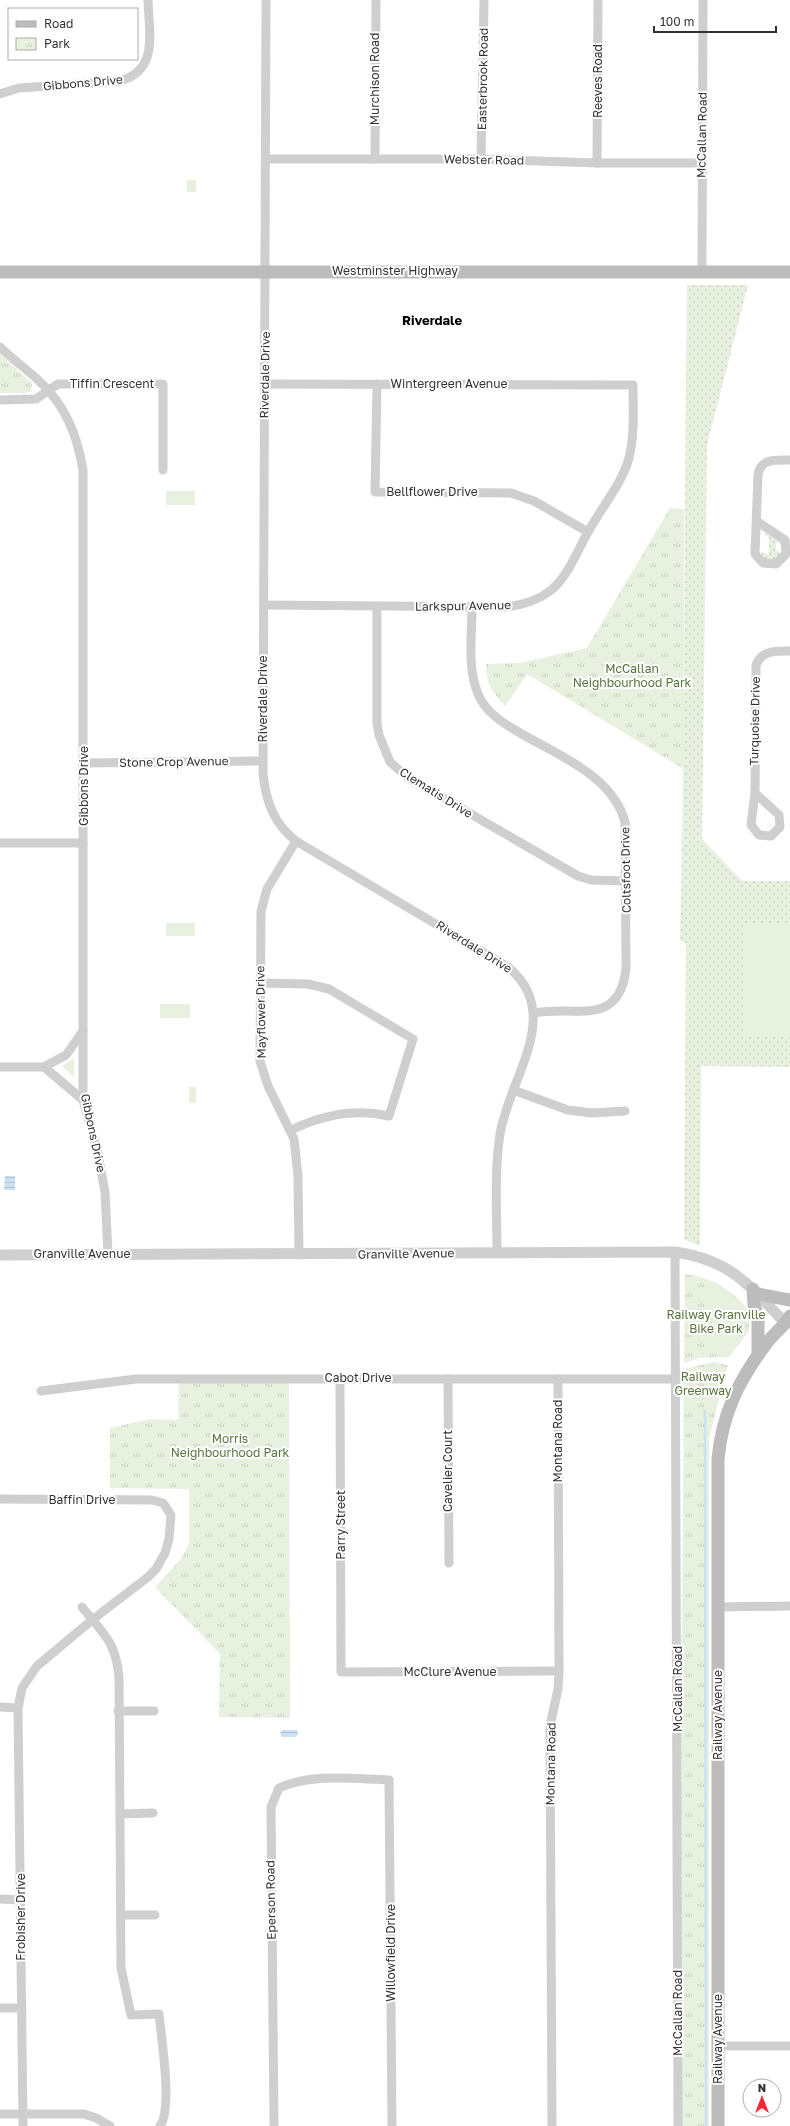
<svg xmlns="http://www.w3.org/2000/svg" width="790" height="2126" font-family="'Golos Text',sans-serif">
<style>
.grass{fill:url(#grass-dots)}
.park{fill:url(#park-tufts)}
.garden{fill:#e8f0df}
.water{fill:url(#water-rules)}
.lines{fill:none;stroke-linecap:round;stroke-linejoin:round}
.stream{stroke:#cae2f1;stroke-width:2.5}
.minor{stroke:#cfcfcf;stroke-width:9}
.tertiary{stroke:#cfcfcf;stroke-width:11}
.secondary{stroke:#bcbcbc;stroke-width:13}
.labels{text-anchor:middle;stroke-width:4;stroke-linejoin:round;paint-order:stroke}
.street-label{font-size:12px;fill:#323232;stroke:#fff}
.park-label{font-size:12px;fill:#55733a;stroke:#fff}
.neighbourhood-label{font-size:13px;font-weight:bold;fill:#000;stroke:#fff}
</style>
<defs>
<pattern id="grass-dots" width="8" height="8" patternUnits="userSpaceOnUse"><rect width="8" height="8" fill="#e8f0df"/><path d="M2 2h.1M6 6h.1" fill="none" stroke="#c7cec0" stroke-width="1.8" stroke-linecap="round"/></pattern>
<pattern id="park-tufts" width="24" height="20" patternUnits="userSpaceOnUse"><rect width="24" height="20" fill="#e8f0df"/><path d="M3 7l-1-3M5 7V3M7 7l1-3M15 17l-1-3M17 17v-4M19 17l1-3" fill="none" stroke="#c7cec0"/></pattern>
<pattern id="water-rules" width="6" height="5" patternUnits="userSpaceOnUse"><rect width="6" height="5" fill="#cae2f1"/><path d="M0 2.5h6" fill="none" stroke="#aec2cf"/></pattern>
</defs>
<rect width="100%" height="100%" fill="#fff"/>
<g class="grass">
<path d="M687 285H748L707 445 702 839 742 881H790V1067L701 1066 700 1246 684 1239 686 944 680 940C686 721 684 503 687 285Z"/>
<path d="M763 532 780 540 784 546 776 542V550L784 555 773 562 762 558V551L769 555V538Z"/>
</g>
<g class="park">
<path d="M0 354 32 383 31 391 23 394 21 393H0Z"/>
<path d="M670 508 684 509V769L527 674 505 706C492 691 486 684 486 664L520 663 587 648Z"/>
<path d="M685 1274C711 1277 733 1290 749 1311V1331L729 1357 699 1358 684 1363Z"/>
<path d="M713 1362 728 1365 709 1438V2126H678L684 1369Z"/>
<path d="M179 1382 289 1383 290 1718 219 1717 220 1654 155 1587 181 1559 189 1544V1489L110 1488V1428L150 1419 178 1420Z"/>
</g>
<g class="garden">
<rect x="187" y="180" width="9" height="12"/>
<rect x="166" y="491" width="29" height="14"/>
<rect x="166" y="923" width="29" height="13"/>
<rect x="743" y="924" width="47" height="112"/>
<rect x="160" y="1004" width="30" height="14"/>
<path d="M74 1058V1077L62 1066Z"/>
<rect x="189" y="1087" width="7" height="16"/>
<path d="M709 1284C725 1286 736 1299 747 1310L745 1322 734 1349 730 1350 709 1347 705 1342 704 1289Z"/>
</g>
<g class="water">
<path d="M5 1176H15V1190H4Z"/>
<path d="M282 1730H297L298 1734 296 1737H282L280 1733Z"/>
</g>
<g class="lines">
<path class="stream" d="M705 1411 706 2126"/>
<g class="minor">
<path d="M266 0 263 774C266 802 274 824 296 841L508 967C565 1014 509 1078 500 1134 494 1173 497 1213 497 1253"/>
<path d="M0 94 19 88 120 81C159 70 149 33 148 0"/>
<path d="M266 159H481L597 163H701"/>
<path d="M375 159 376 0"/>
<path d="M481 159 484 0"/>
<path d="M597 163 598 0"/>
<path d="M702 270 703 0"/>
<path d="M0 347C11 358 25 368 37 379 65 404 77 434 83 470V1100L98 1154 105 1192 108 1254"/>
<path d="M377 384 375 492 511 493 534 501 588 532"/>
<path d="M0 400 36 399 58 384H163V470"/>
<path d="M758 522 785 540 786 554 776 564 763 563 755 554 758 475C760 458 776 460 790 460"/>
<path d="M264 605 506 607C523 605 537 601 550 591 568 577 577 551 588 532 601 508 622 484 629 458 635 434 633 409 633 385L265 384"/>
<path d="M377 607V724L379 735 390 762 407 777 578 876 591 880 627 881"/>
<path d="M472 607C472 635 467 668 478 694 486 713 503 723 520 733 558 755 613 776 625 822L626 969C619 1028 576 1005 534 1013"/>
<path d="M84 763 263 761"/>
<path d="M755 793 779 815 780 827 771 836 759 835 751 825 755 793 756 665C762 650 776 651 790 651"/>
<path d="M296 841 267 889 261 911 260 1061 268 1086 294 1139 298 1176 299 1255"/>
<path d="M0 843H83"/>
<path d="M260 983 308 984 329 989 413 1039 389 1116C355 1108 322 1115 291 1130"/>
<path d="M0 1067H44L83 1100"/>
<path d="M44 1067 66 1055 83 1031"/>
<path d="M513 1090 568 1110 592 1113 625 1111"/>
<path d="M675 1252 678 2126"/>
<path d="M340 1378 341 1672 559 1671"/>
<path d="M448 1379 449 1563"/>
<path d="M41 1391 136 1379H677"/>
<path d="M0 1499 152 1500 163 1503 171 1515 169 1539 165 1553 156 1569 148 1577 92 1620 37 1666 22 1688 18 1708 23 2126"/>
<path d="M82 1607C103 1633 117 1643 119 1679L121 1968 131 2015 159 2014C161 2036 173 2109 160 2126"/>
<path d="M719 1607 790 1606"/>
<path d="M0 1707 18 1708"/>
<path d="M118 1711H154"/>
<path d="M120 1814 153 1813"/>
<path d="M0 1899 21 1900"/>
<path d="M121 1915H155"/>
<path d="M0 2008H21"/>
<path d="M718 2046H790"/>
<path d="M0 2114H84L96 2118 110 2126"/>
<path d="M274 2126 271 1807 279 1788C312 1773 354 1779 389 1780L392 2126"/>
<path d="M552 2126 550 1726 558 1689 559 1671 558 1379"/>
</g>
<path class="tertiary" d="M0 1255 675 1252C731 1260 749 1285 786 1324"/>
<g class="secondary">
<path d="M0 272H790"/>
<path d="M753 1289 754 1305 758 1317V1355"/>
<path d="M758 1294 790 1300"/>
<path d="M718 2126V1459C722 1414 739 1380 766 1344 773 1334 784 1327 790 1316"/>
</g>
</g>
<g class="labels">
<g class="street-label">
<text transform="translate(375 79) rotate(-90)" y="4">Murchison Road</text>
<text transform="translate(483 79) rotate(-89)" y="4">Easterbrook Road</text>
<text transform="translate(598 81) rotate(-90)" y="4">Reeves Road</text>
<text transform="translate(83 83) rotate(-5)" y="4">Gibbons Drive</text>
<text transform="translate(702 135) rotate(-89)" y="4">McCallan Road</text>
<text transform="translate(484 160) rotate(1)" y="4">Webster Road</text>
<text x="395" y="275">Westminster Highway</text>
<text transform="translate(265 375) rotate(-89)" y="4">Riverdale Drive</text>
<text x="112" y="388">Tiffin Crescent</text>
<text x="449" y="388">Wintergreen Avenue</text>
<text x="432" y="496">Bellflower Drive</text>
<text transform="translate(463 606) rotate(-1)" y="4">Larkspur Avenue</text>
<text transform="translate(263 699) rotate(-90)" y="4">Riverdale Drive</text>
<text transform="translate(755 721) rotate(-89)" y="4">Turquoise Drive</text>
<text transform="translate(174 762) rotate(-1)" y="4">Stone Crop Avenue</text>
<text transform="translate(84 786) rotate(-90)" y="4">Gibbons Drive</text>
<text transform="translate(436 793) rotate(32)" y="4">Clematis Drive</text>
<text transform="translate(626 870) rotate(-91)" y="4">Coltsfoot Drive</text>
<text transform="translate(474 947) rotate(32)" y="4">Riverdale Drive</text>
<text transform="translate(261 1012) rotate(-91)" y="4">Mayflower Drive</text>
<text transform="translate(93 1133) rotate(78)" y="4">Gibbons Drive</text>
<text x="82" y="1258">Granville Avenue</text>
<text transform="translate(406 1254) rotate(-1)" y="4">Granville Avenue</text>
<text x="358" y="1382">Cabot Drive</text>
<text transform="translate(558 1441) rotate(-90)" y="4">Montana Road</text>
<text transform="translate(448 1471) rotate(-90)" y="4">Cavelier Court</text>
<text x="82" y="1504">Baffin Drive</text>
<text transform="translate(341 1525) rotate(-90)" y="4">Parry Street</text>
<text x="450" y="1676">McClure Avenue</text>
<text transform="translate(678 1689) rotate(-90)" y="4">McCallan Road</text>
<text transform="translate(718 1715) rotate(-90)" y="4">Railway Avenue</text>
<text transform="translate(551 1764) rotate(-89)" y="4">Montana Road</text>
<text transform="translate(271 1900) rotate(-91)" y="4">Eperson Road</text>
<text transform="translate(21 1917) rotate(-90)" y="4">Frobisher Drive</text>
<text transform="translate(391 1953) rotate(-90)" y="4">Willowfield Drive</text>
<text transform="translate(678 2013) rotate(-90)" y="4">McCallan Road</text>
<text transform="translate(718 2039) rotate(-90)" y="4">Railway Avenue</text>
</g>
<g class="park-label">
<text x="632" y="673">McCallan<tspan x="632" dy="14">Neighbourhood Park</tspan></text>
<text x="716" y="1319">Railway Granville<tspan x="716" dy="14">Bike Park</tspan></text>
<text x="703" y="1381">Railway<tspan x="703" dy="14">Greenway</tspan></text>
<text x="230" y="1443">Morris<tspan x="230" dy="14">Neighbourhood Park</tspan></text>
</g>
<g class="neighbourhood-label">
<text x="432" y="325">Riverdale</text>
</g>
</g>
<rect x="8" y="8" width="130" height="52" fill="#ffffff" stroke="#adadad"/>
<rect x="16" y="21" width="20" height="6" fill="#bcbcbc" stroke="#adadad"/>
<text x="44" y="28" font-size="12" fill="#323232">Road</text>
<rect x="16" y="38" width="20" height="12" fill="url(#park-tufts)" stroke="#adadad"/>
<text x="44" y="48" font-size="12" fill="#323232">Park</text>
<g transform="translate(762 2098)"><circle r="19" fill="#ffffff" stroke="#adadad"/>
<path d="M0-3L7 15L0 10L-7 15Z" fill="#f72638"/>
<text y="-6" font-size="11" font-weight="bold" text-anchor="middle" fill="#323232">N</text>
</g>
<path d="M654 26v6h122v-6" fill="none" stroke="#323232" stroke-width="2"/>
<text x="660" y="26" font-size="12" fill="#323232" stroke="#ffffff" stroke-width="3" paint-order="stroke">100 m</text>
</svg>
